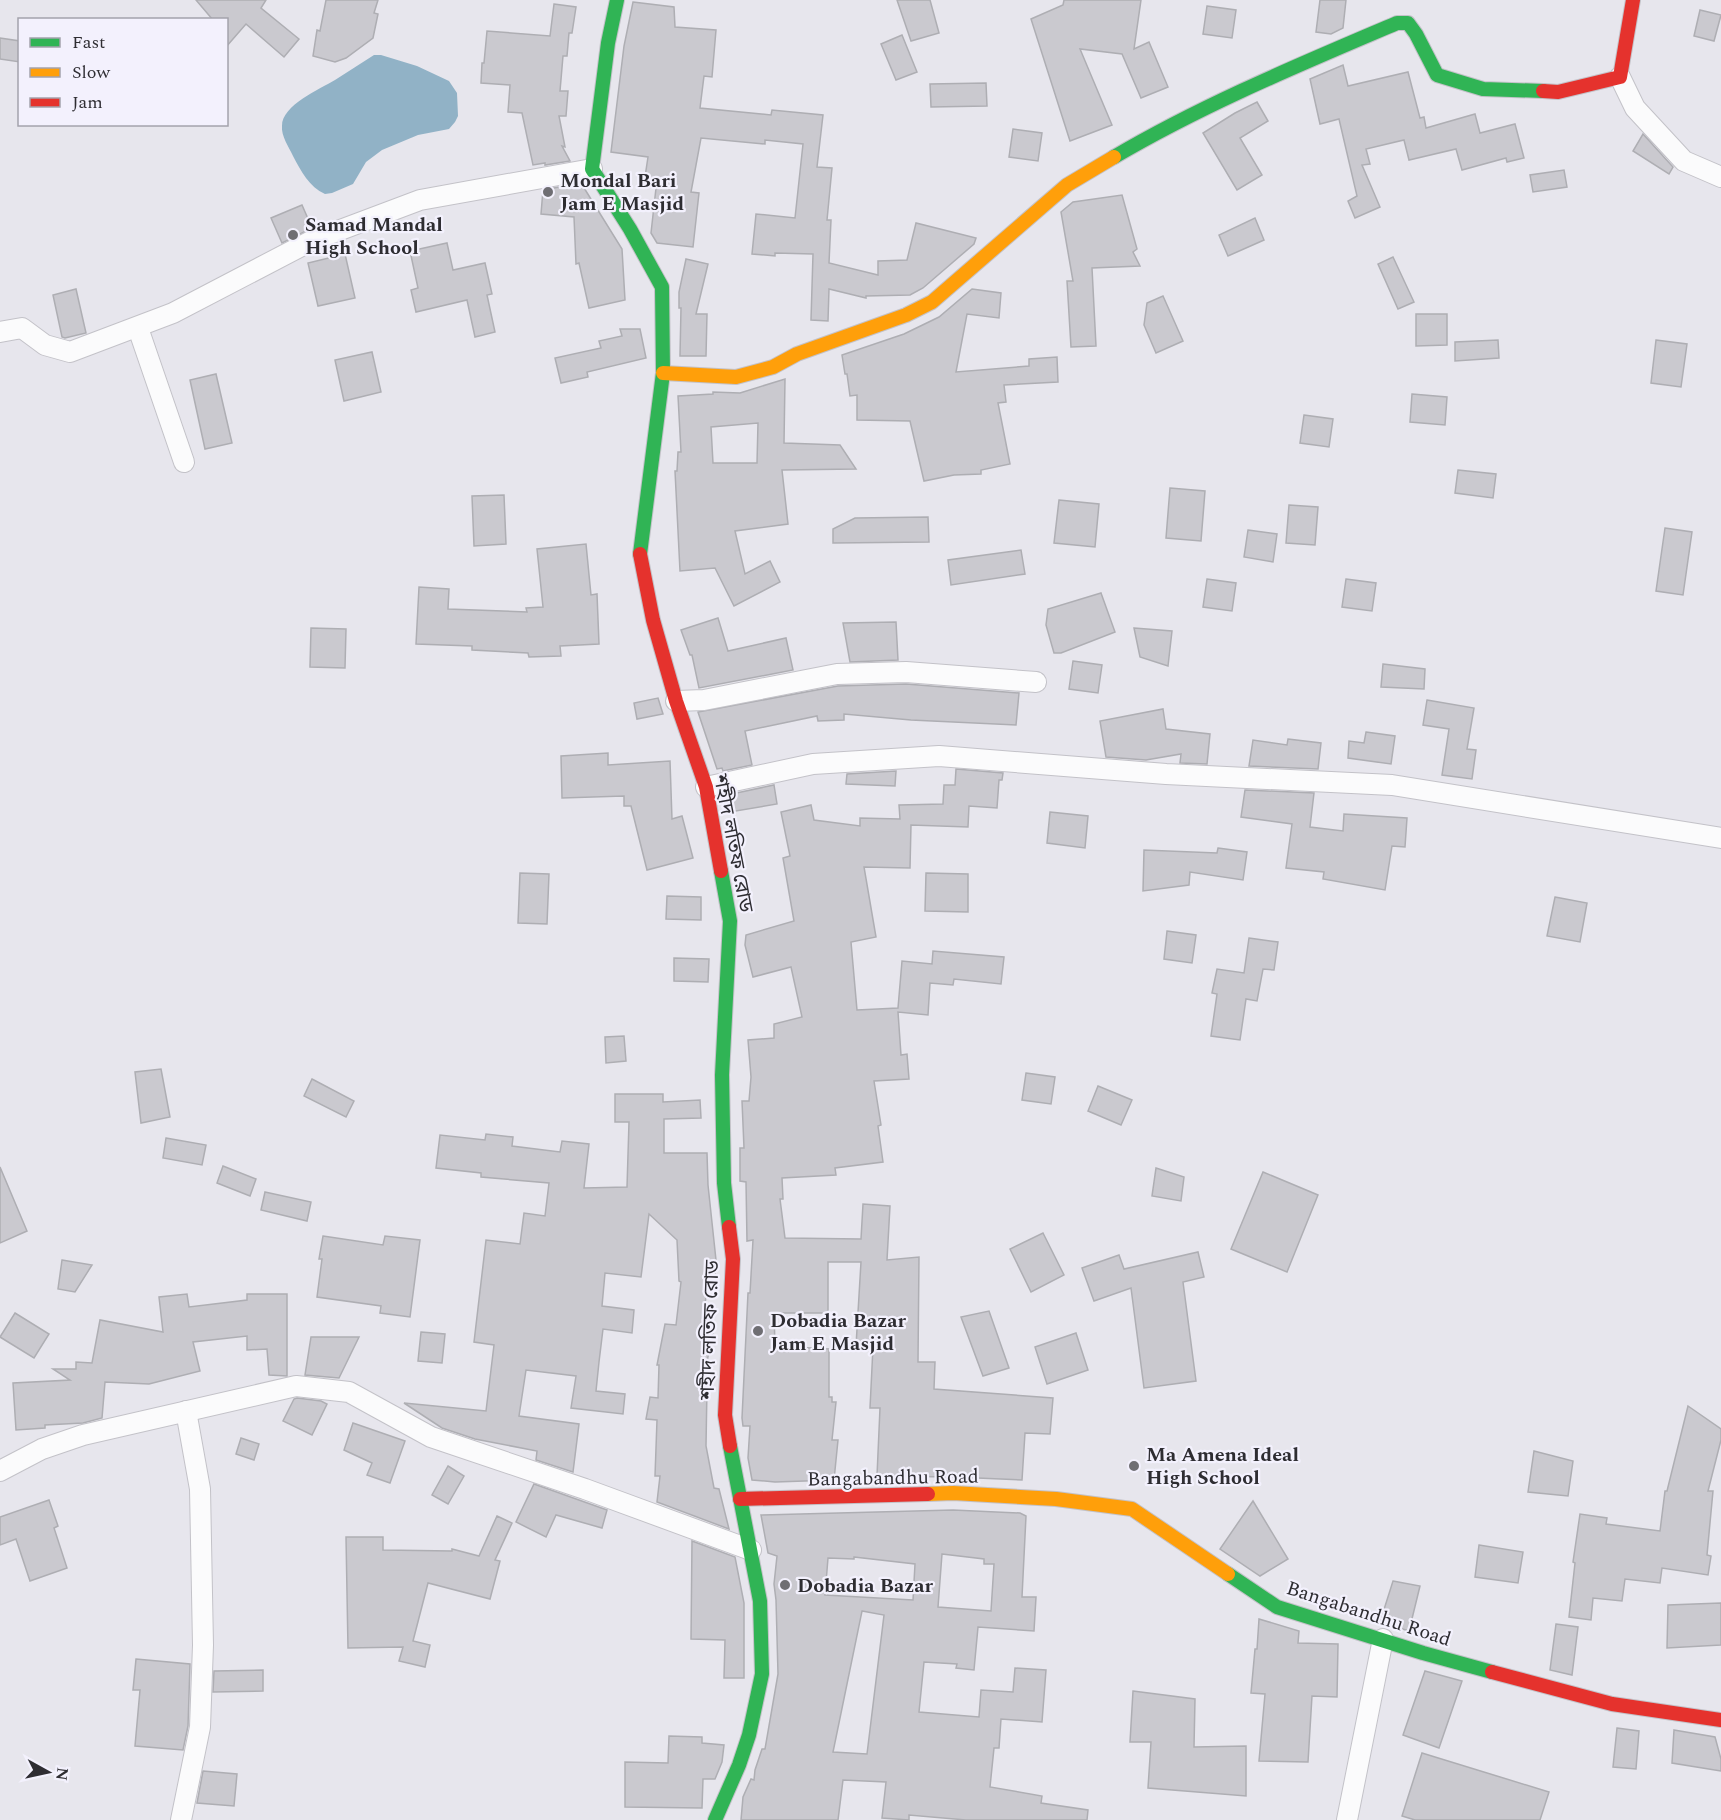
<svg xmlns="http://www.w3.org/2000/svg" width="1721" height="1820" font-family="Spectral,'Noto Sans Bengali',serif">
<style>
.water{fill:#91b2c6}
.building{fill:#cac9cf;stroke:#aeaeb3;stroke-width:1.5;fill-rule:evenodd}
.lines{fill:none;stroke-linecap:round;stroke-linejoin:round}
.street-casing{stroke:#c3c2c8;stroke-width:22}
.fast-casing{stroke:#c3c2c8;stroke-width:16}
.slow-casing{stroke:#c3c2c8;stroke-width:16}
.jam-casing{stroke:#c3c2c8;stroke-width:16}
.street{stroke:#fbfbfc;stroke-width:20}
.fast{stroke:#30b455;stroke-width:14}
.slow{stroke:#ff9f0a;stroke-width:14}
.jam{stroke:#e5322d;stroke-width:14}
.poi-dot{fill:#6f6e73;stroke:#f3f1fd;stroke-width:2}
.labels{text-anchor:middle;stroke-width:4.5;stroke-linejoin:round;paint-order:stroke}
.poi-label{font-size:20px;font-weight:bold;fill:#2e2d32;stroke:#f3f1fd;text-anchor:start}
.street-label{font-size:20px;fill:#2e2d32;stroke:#f3f1fd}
</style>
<rect width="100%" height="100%" fill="#e7e6ed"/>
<path class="water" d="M374 55H381L417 66 449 81 457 93 458 116 455 122 449 129 418 135 382 150 366 162 353 184 332 193 325 194C309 187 301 171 293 156 289 147 281 136 282 126 282 105 320 89 335 80 348 72 361 63 374 55Z"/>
<g class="building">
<path d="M196 0H266L261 8 299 39 284 57 246 24 226 47V20H213Z"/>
<path d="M326 0H378L374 13 378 14 373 38 346 58 335 62 313 56 317 30 320 31Z"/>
<path d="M897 0H930L939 33 911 41Z"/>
<path d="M1064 0H1141L1134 49 1149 42 1168 87 1141 98 1122 54 1080 49 1112 125 1070 141 1031 19 1063 5Z"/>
<path d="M1320 0H1346L1343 28 1331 34 1316 32Z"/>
<path d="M633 2 674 7 675 27 716 30 712 77 704 76 700 108 771 115 772 110 823 115 817 167 832 168 827 220H831L829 263 878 275V261L907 260 916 223 976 238 974 244 923 288 910 295 866 296V298L829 289 828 321 811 320 813 254 775 253V256L752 254 756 214 795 218 803 144 765 140V144L701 138 691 192 699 193 693 247 657 243 651 233 657 179 645 177 648 157 611 152 624 46Z"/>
<path d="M554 4 576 7 572 33H569L567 56H563L560 91H568L566 116H559L565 147 562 146 570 161 545 165V163L533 165 522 113 508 112 510 85 481 83 482 63H484L487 31 550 36Z"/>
<path d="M1207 6 1236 10 1232 38 1203 34Z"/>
<path d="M1700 10 1721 15 1714 41 1694 36Z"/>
<path d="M902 35 917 72 896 80 881 44Z"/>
<path d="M0 38 20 41V62L0 59Z"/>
<path d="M1343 65 1348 86 1408 72 1420 118 1424 117 1426 128 1475 114 1480 133 1515 124 1524 158 1507 162 1506 158 1462 170 1456 149 1409 160 1404 140 1366 149 1370 164 1362 165 1380 207 1355 218 1348 201 1357 196 1339 119 1320 124 1310 79Z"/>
<path d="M986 83 987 106 931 107 930 84Z"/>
<path d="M1257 102 1268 121 1240 138 1262 175 1237 190 1203 133 1235 113Z"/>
<path d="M1013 129 1042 133 1038 161 1009 157Z"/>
<path d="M1643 134 1673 167 1669 174 1633 151Z"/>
<path d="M1564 170 1567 187 1533 192 1530 175Z"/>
<path d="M581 183 622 249 625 300 589 308 579 263 576 264 574 217 541 214 543 190Z"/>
<path d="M1122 195 1137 249 1133 252 1140 266 1092 268 1096 346 1071 347 1067 281H1073L1061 212 1073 202Z"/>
<path d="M302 205 312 228 282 243 271 218Z"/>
<path d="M1255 218 1264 240 1228 256 1219 235Z"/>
<path d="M447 243 453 270 485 263 492 294 487 295 495 332 475 337 467 300 416 312 411 290 418 288 410 251Z"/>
<path d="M345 254 355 298 318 306 308 263Z"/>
<path d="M1393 257 1414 302 1398 309 1378 264Z"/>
<path d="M686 259 708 264 696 314H707L706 356H680L681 308H679V292Z"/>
<path d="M76 289 86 333 65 338 62 337 53 295Z"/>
<path d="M972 289 1001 293 999 318 967 314 956 372 1029 366V359L1057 357 1058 382 1004 385 1006 402 998 403 1010 464 981 470V474L954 475 924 481 910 421 857 420V395L850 396 847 374H845L842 355 904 334 939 317Z"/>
<path d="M1163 296 1183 341 1156 353 1144 325 1147 303Z"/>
<path d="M1416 314H1447V345L1416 346Z"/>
<path d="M620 329H640L646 358 587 372 588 377 561 383 555 358 601 348 599 341 622 336Z"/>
<path d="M1498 340 1499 358 1455 361V342Z"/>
<path d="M1656 340 1687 344 1681 387 1651 383Z"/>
<path d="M372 352 381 392 344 401 335 360Z"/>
<path d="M216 374 232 443 205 449 190 380Z"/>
<path d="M785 379 784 443 840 445 856 469 782 470 788 524 735 531 745 574 770 561 780 582 734 606 715 568 680 571 675 471H677L678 452H681L678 396 713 394V392L740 393ZM758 423 757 463H713L711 427Z"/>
<path d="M1412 394 1447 397 1445 425 1410 422Z"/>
<path d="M1304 415 1333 419 1329 447 1300 443Z"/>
<path d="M1458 470 1496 474 1493 498 1455 493Z"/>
<path d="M1170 488 1205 491 1201 541 1166 538Z"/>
<path d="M504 495 506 544 474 546 472 496Z"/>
<path d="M1059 500 1099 504 1095 547 1054 543Z"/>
<path d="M1289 505 1318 507 1315 545 1286 543Z"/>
<path d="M928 517 929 542 833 543V529L855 518Z"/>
<path d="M1665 528 1692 532 1683 595 1656 591Z"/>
<path d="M1248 530 1277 534 1273 562 1244 557Z"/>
<path d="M586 544 591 595 597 594 599 644 560 646 561 656 529 657 528 653 472 650V646L416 644 419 587 449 589 448 609 527 612 526 608 543 607 537 549Z"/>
<path d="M1021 550 1025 574 951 585 948 560Z"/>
<path d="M1207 579 1236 583 1232 611 1203 607Z"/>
<path d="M1346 579 1376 583 1372 611 1342 607Z"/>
<path d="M1101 593 1115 632 1061 653H1054L1046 625 1048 609Z"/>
<path d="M718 618 728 651 786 638 793 670 699 688 692 655H690L681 630Z"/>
<path d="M896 622 898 660 850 662 843 623Z"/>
<path d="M311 628 346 629 345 668 310 667Z"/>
<path d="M1134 628 1172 631 1168 666 1140 657Z"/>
<path d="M1073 661 1102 665 1098 693 1069 689Z"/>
<path d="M1383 664 1425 669 1424 689 1381 687Z"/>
<path d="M906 684 1019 693 1016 725 911 720 844 714V720L818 721 817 716 745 731 752 765 723 771 722 768 717 769 698 712 838 686Z"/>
<path d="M658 698 663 714 637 719 634 703Z"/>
<path d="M1427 700 1474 708 1467 749 1476 750 1472 779 1442 775 1449 729 1423 725Z"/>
<path d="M1163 709 1166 729 1210 734 1207 764 1180 763 1181 754 1146 760 1106 757 1100 721Z"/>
<path d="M1366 732 1395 736 1391 764 1348 758 1349 741 1364 743Z"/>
<path d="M1288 739 1321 743 1318 769 1249 766 1253 740 1287 745Z"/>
<path d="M608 753V765L670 761 672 819 682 816 693 858 647 870 631 806H624V796L562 798 561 756Z"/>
<path d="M956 769 1003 773 1002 780H999L997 808 969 806 968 827 911 825 910 868 864 867 876 937 851 942 857 1010 898 1008 902 961 932 964 933 951 1004 957 1001 984 954 979 953 985 930 983 928 1015 898 1012 901 1055 907 1054 909 1079 874 1081 881 1125 878 1126 883 1162 835 1168 836 1175 782 1178 783 1199H780L785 1238 861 1239 863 1204 890 1206 887 1260 919 1257 918 1362H935L934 1389 1053 1398 1050 1434 1025 1433 1022 1480 954 1477 877 1476 880 1408H870L873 1347 856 1346 861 1262H828V1313H774L775 1346 829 1349V1397H832V1402H836L832 1440H838L834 1480 775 1482 752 1480 748 1458 750 1426H743L742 1418 748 1293H750L753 1240 747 1241 746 1182 740 1181V1148H744L742 1101H749L751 1077 748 1040 774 1038V1024L802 1017 791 967 753 977 745 945 746 935 794 921 783 858 790 856 781 812 811 805 814 820 860 826V818L900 819 899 805 943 804 944 785H955Z"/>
<path d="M896 771 895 786 846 784 847 774Z"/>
<path d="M774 785 777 804 730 812 727 795Z"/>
<path d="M1245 790 1314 793 1310 827 1343 831 1344 814 1407 818 1405 847 1392 846 1385 890 1323 879 1324 872 1286 868 1292 824 1241 817Z"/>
<path d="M1050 812 1088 816 1085 848 1047 843Z"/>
<path d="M1218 848 1247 852 1243 880 1190 872 1189 885 1143 891 1144 850 1217 853Z"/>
<path d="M520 873 549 874 547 924 518 923Z"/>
<path d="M926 873 968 874V912L925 911Z"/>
<path d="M667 896 701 897V920L666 919Z"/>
<path d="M1555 897 1587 903 1580 942 1547 936Z"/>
<path d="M1167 931 1196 935 1192 963 1164 959Z"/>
<path d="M1249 938 1278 942 1274 970 1263 969 1257 1001 1246 999 1240 1040 1211 1036 1217 994 1212 993 1217 969 1244 973Z"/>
<path d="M674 958 709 959 708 982 674 981Z"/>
<path d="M624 1036 626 1061 606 1063 605 1037Z"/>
<path d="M161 1069 170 1117 141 1123 135 1072Z"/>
<path d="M1026 1073 1055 1077 1051 1104 1022 1100Z"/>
<path d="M312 1079 354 1101 346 1117 304 1096Z"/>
<path d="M1098 1086 1132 1100 1121 1125 1088 1111Z"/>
<path d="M615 1094H663V1102L700 1100 701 1118 664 1119V1153H707L708 1185 716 1260 714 1289 707 1288 702 1330 713 1332 702 1386 707 1387 706 1446 714 1488 719 1489 729 1529 657 1502 660 1476H655L657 1420 646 1419 650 1397 658 1398 659 1365H657L665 1324 676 1325 681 1282 679 1281 677 1240 649 1214 641 1277 605 1273 602 1306 634 1310 632 1333 603 1329 599 1362 596 1391 625 1394 623 1414 571 1408 576 1376 526 1370 519 1416 579 1424 573 1472 536 1460 537 1451 475 1439 442 1428 404 1403 486 1411 494 1345 474 1342 486 1240 520 1244 524 1213 545 1216 549 1183 481 1177V1173L436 1168 440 1135 485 1140 486 1134 513 1137 512 1146 560 1152 562 1141 589 1144 584 1188 627 1187 629 1122H615Z"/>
<path d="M166 1138 206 1145 202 1165 163 1158Z"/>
<path d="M223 1166 256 1179 250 1196 217 1183Z"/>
<path d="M0 1167 27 1231 0 1243Z"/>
<path d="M1156 1168 1184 1177 1181 1201 1152 1196Z"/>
<path d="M1263 1172 1318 1195 1287 1272 1231 1249Z"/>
<path d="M265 1192 311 1202 307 1221 261 1210Z"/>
<path d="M1043 1233 1064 1275 1031 1292 1010 1249Z"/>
<path d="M323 1236 383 1245 385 1236 420 1240 410 1317 380 1313 381 1306 317 1297 322 1259H319Z"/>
<path d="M1198 1252 1204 1277 1183 1282 1196 1381 1144 1388 1131 1288 1094 1301 1082 1268 1119 1255 1124 1269Z"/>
<path d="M62 1260 92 1265 75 1292 58 1289Z"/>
<path d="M187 1294 189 1307 247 1300V1294H287V1376L269 1375 267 1349 247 1350V1336L193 1342 200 1371 149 1384 105 1382 102 1418 83 1423 45 1425V1428L16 1430 13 1383 70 1380 53 1369H76V1362L92 1363 100 1320 163 1332 159 1297Z"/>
<path d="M989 1311 1009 1368 983 1376 961 1317Z"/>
<path d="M15 1313 49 1334 34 1358 0 1337Z"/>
<path d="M421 1332 445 1334 442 1363 418 1361Z"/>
<path d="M1076 1333 1088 1370 1047 1384 1035 1347Z"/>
<path d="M311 1337H359L339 1378 305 1375Z"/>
<path d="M297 1398 321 1401 327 1404 312 1435 283 1421 294 1399Z"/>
<path d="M1688 1406 1721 1429V1440L1708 1491H1713L1707 1555 1711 1556 1708 1575 1662 1568 1660 1583 1625 1579 1622 1601 1593 1598 1591 1620 1569 1617 1575 1563 1573 1562 1580 1514 1607 1518 1606 1524 1660 1531 1665 1491H1667Z"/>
<path d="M353 1423 405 1441 390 1483 367 1475 372 1463 344 1450Z"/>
<path d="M241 1438 259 1444 254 1460 236 1454Z"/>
<path d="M1534 1451 1573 1461 1568 1496 1528 1492Z"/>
<path d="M448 1466 464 1476 448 1504 432 1495Z"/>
<path d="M534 1484 607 1510 602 1528 556 1515 546 1537 516 1522Z"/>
<path d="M49 1500 58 1526 54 1528 67 1568 30 1581 16 1539 0 1545V1517Z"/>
<path d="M1253 1501 1288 1559 1260 1576 1220 1549Z"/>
<path d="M953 1510 1020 1513 1026 1516 1022 1597H1036L1034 1631 978 1627 974 1670 956 1668 957 1664 924 1662 919 1712 979 1717 981 1690 1013 1692 1015 1668 1046 1670 1042 1722 1001 1719 999 1748H994L990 1787 1042 1796 1041 1803 1088 1810 1087 1820H966L909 1815V1820L882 1818 886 1782 843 1780 838 1820H741L743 1797 751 1779 754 1780 755 1770 762 1749H765L778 1674 776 1600 774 1584 777 1556 768 1553 761 1515ZM942 1554 984 1559V1564H994L991 1611 938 1607ZM854 1557 915 1564 913 1600 825 1595 828 1558 854 1559ZM862 1611 884 1615 867 1754 833 1752Z"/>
<path d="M497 1516 512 1523 495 1560 500 1561 490 1599 428 1583 413 1641 430 1645 425 1667 399 1661 403 1647 348 1648 346 1537H383V1550L452 1551V1549L479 1556Z"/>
<path d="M692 1541 735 1557 744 1603V1678H724L725 1640 691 1639Z"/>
<path d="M1479 1545 1523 1552 1518 1583 1475 1577Z"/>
<path d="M1393 1581 1420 1586 1409 1631 1380 1622Z"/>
<path d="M1721 1603V1645L1667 1648 1668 1605Z"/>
<path d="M1259 1619 1299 1631 1298 1643 1338 1644 1337 1697 1312 1696 1308 1762 1259 1761 1265 1694 1251 1693 1255 1649H1257Z"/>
<path d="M1556 1624 1578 1627 1572 1675 1550 1670Z"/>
<path d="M136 1659 190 1664 188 1726 183 1750 135 1746 140 1690H133Z"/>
<path d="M263 1670V1691L213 1692 214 1671Z"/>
<path d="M1425 1671 1462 1681 1439 1748 1403 1735Z"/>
<path d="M1133 1691 1195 1699 1194 1747 1246 1746V1796L1148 1788 1151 1742H1130Z"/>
<path d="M1617 1728 1639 1731 1636 1769 1613 1767Z"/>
<path d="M1674 1730 1715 1737 1721 1759V1771L1672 1763Z"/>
<path d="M669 1736 702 1737V1743L724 1745 722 1762 715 1779H703L702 1808 625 1807V1762L668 1763Z"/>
<path d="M1422 1753 1549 1792 1540 1820H1415L1402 1816Z"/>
<path d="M203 1771 237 1774 234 1806 197 1803Z"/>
</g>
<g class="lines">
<g class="street-casing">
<g id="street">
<path d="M1620 77 1635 108 1684 161 1721 177"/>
<path d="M138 328 184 462"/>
<path d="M0 332 22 328 45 345 70 352 173 313 311 241 420 200 592 169"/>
<path d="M676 701 704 700 837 674 906 672 1036 682"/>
<path d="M706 787 813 764 939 756 1166 774 1392 785 1721 838"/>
<path d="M0 1471 42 1449 83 1435 296 1386 349 1392 431 1437 585 1489 751 1550"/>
<path d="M181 1820 200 1727 203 1645 200 1489 186 1411"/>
<path d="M1347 1820 1383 1639"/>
</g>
</g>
<g class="fast-casing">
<g id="fast">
<path d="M617 0 608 43 592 169 630 229 662 287 663 373 640 554"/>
<path d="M1114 157C1204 104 1301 64 1397 23H1408L1416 34 1437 75 1483 89 1543 91"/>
<path d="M721 871 730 921 722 1075 724 1183 729 1227"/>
<path d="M1228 1574 1277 1607 1423 1653 1492 1672"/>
<path d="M715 1820 739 1765 749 1735 762 1674 760 1601 730 1446"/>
</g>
</g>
<g class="slow-casing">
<g id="slow">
<path d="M663 373 736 377 773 367 797 354 906 315 932 302 1067 185 1114 157"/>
<path d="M928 1494 953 1493 1056 1499 1132 1509 1228 1574"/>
</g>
</g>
<g class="jam-casing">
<g id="jam">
<path d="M1543 91 1558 92 1620 77 1633 0"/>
<path d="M640 554 653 620 676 701 706 787 721 871"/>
<path d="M729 1227 733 1259 725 1415 730 1446"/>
<path d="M740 1499 928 1494"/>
<path d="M1492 1672 1612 1704 1721 1720"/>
</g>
</g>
<use href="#street" class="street"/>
<use href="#fast" class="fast"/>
<use href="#slow" class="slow"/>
<use href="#jam" class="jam"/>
</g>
<g class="poi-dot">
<circle cx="548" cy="192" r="6"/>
<circle cx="293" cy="235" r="6"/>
<circle cx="758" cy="1331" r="6"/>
<circle cx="1134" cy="1466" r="6"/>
<circle cx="785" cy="1585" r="6"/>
</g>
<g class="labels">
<g class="poi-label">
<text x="560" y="187">Mondal Bari<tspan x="560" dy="23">Jam E Masjid</tspan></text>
<text x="305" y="231">Samad Mandal<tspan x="305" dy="23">High School</tspan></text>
<text x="770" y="1327">Dobadia Bazar<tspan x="770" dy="23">Jam E Masjid</tspan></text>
<text x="1146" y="1461">Ma Amena Ideal<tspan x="1146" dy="23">High School</tspan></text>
<text x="797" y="1592">Dobadia Bazar</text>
</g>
<g class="street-label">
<text transform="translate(734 843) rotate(79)" y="7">শহীদ লতিফ রোড</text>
<text transform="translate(709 1330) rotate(-88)" y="7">শহীদ লতিফ রোড</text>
<text transform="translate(893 1477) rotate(-1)" y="7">Bangabandhu Road</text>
<text transform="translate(1369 1613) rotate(18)" y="7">Bangabandhu Road</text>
</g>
</g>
<rect x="18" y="18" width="210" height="108" fill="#f3f1fd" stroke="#a4a3ac" stroke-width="1.5"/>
<rect x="30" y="38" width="30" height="9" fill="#30b455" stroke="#a4a3ac" stroke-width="1.5"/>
<text x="72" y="48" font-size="18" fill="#2e2d32">Fast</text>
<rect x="30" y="68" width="30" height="9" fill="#ff9f0a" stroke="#a4a3ac" stroke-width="1.5"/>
<text x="72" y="78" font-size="18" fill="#2e2d32">Slow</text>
<rect x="30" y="98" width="30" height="9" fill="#e5322d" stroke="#a4a3ac" stroke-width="1.5"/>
<text x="72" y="108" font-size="18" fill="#2e2d32">Jam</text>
<g transform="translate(48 1772) rotate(98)" stroke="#f3f1fd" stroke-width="4.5" paint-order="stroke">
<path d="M0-4.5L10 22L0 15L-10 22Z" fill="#2e2d32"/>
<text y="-9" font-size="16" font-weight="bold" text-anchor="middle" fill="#2e2d32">N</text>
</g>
</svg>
